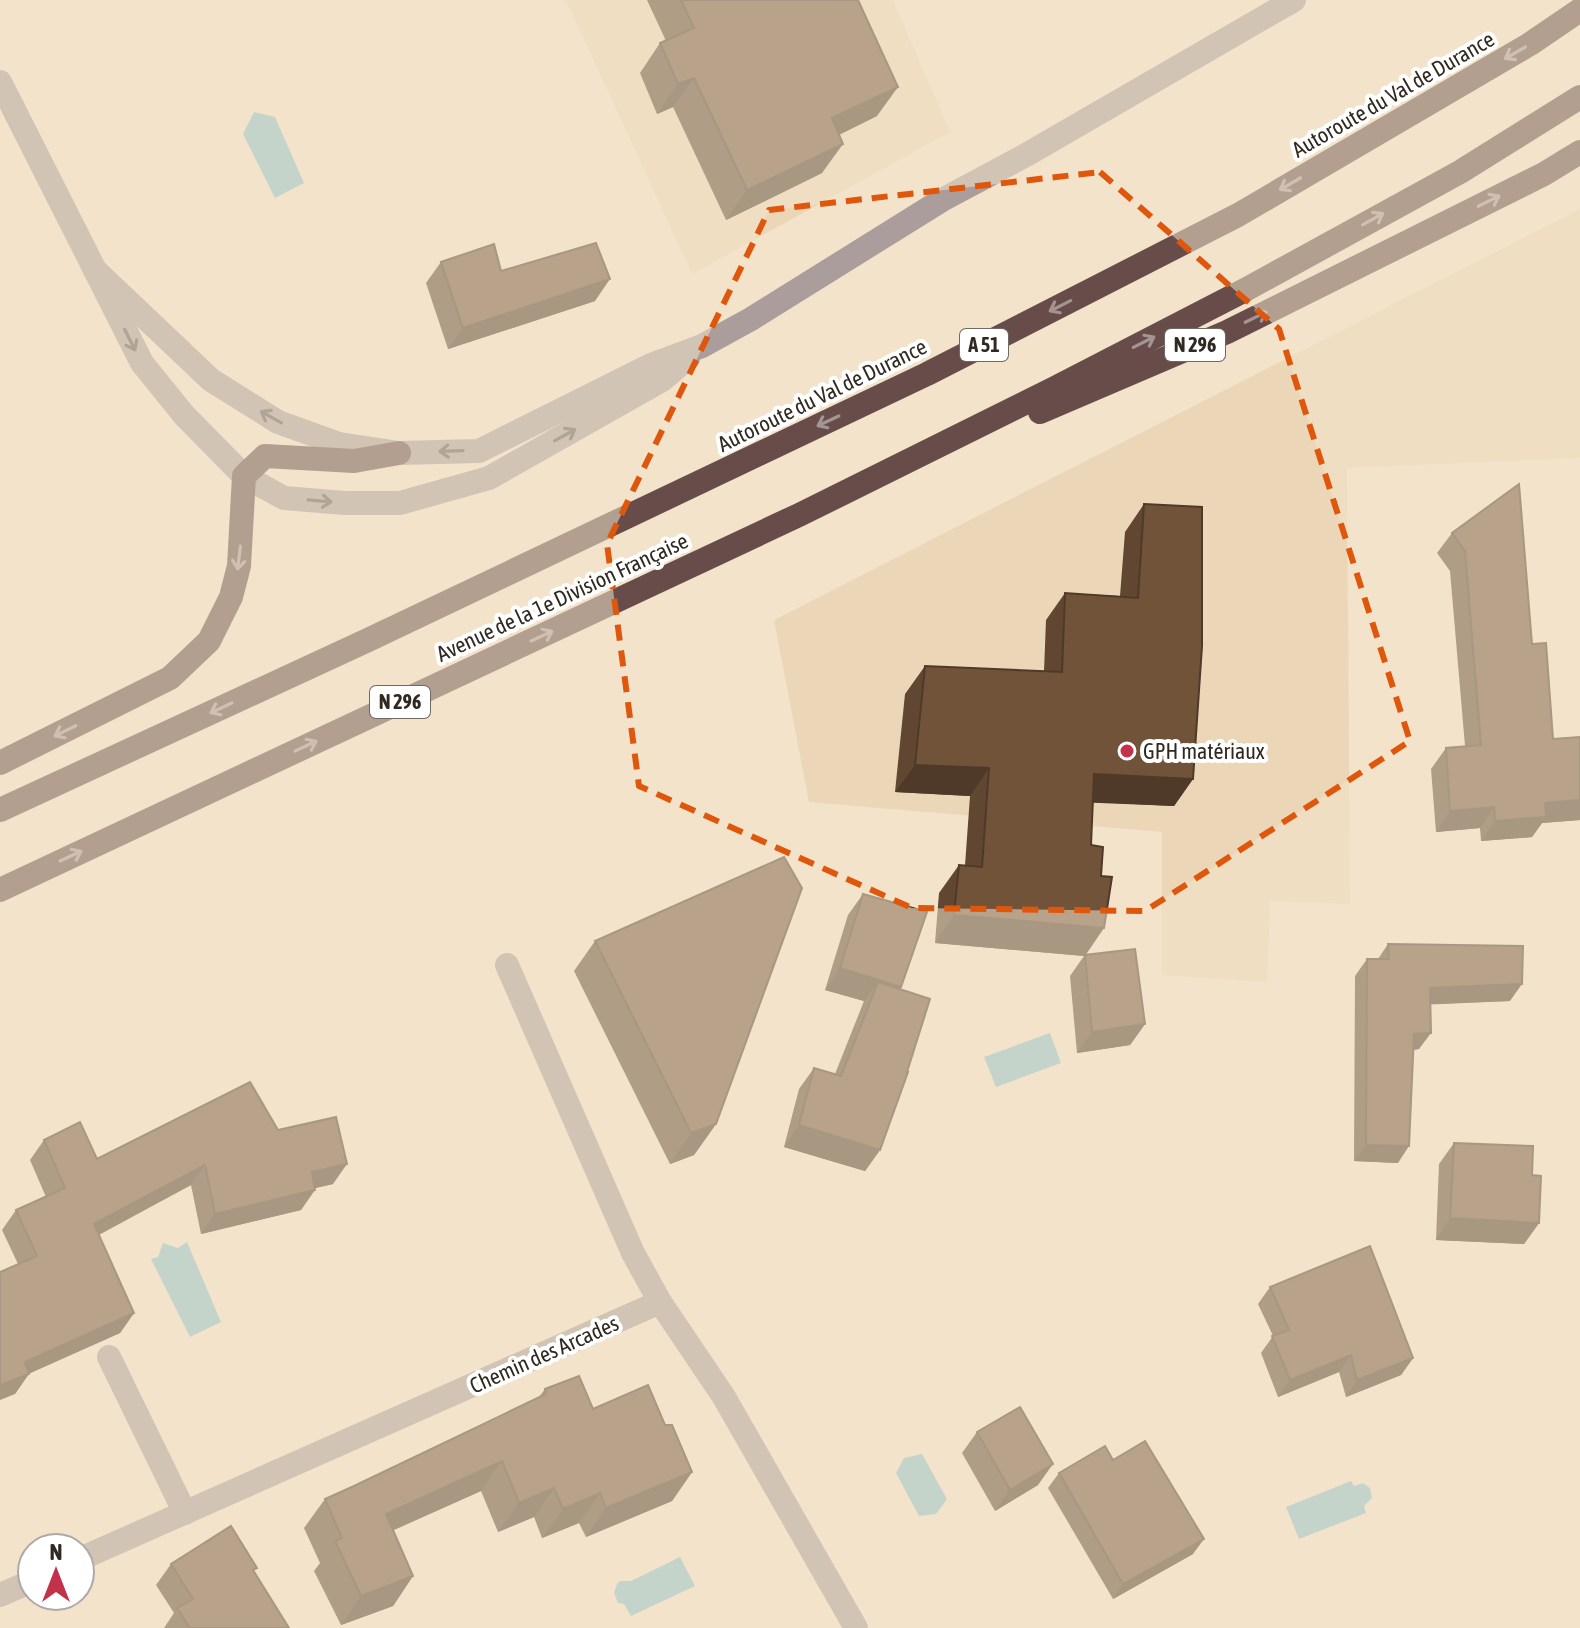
<svg xmlns="http://www.w3.org/2000/svg" width="1580" height="1628" font-family="'Asap Condensed',sans-serif">
<style>
.built{fill:#ebd7b8}
.water{fill:#8ec1ca}
.lines{fill:none;stroke-linecap:round;stroke-linejoin:round}
.minor{stroke:#ab9d9c;stroke-width:24}
.highway{stroke:#674c4a;stroke-width:24}
.wall{fill:#614732}
.shaded-wall{fill:#4f3a29}
.building{fill:#71533a;stroke:#4f3a29;stroke-width:2}
.oneway{stroke:#a49492}
.oneway2{stroke:#615752}
.marked{fill:none;stroke:#df570d;stroke-width:6;stroke-dasharray:16 10;stroke-linejoin:round}
.poi-dot{fill:#c2324b;stroke:#fff;stroke-width:3}
.labels{text-anchor:middle;stroke-width:8;stroke-linejoin:round;paint-order:stroke}
.shield{fill:#fff;stroke:#6d6963;stroke-width:2}
.shield-label{font-size:20px;font-weight:bold;fill:#2f2920}
.street-label{font-size:22px;fill:#2f2920;stroke:#fff}
.poi-label{font-size:22px;fill:#2f2920;stroke:#fff;text-anchor:start}
</style>
<rect width="100%" height="100%" fill="#f3e3ca"/>
<g class="built">
<path d="M566 0H893L950 132 692 274Z"/>
<path d="M1580 209V458L1347 468 1350 904 1270 901 1267 982 1162 975V832L809 802 774 620Z"/>
</g>
<g class="water">
<path d="M254 112 275 117 304 183 275 198 243 134Z"/>
<path d="M1050 1033 1061 1063 996 1087 984 1057Z"/>
<path d="M187 1242 221 1322 190 1337 151 1259 158 1257 163 1243 178 1248Z"/>
<path d="M922 1454 947 1499 936 1514 919 1516 896 1473 904 1458Z"/>
<path d="M1351 1481 1354 1486 1363 1483 1370 1488 1372 1498 1364 1506 1366 1513 1299 1539 1286 1507Z"/>
<path d="M680 1557 695 1586 631 1616 624 1604 618 1603 614 1593 617 1584 620 1581H631Z"/>
</g>
<g class="lines">
<g class="minor">
<path d="M0 82 142 363 184 415 244 476 284 498 345 503H400L489 478 662 380 688 358"/>
<path d="M95 270 211 380 278 422 339 444 399 453 479 451 651 365 702 346 751 319 942 200 1026 155 1294 0"/>
<path d="M507 965 633 1253 660 1302"/>
<path d="M109 1357 185 1513"/>
<path d="M80 1559 660 1302 724 1397 856 1628"/>
<path d="M0 1595 32 1581"/>
</g>
<g class="highway">
<path d="M1040 412 1227 332 1544 174 1580 152"/>
<path d="M0 763 170 678 209 641 231 597 239 566 244 476 265 456 354 461 399 453"/>
<path d="M0 810 368 640 927 374 1238 215 1530 44 1580 10"/>
<path d="M0 890 799 515 1055 388 1245 290 1460 172 1580 97"/>
</g>
</g>
<g class="wall">
<path d="M647 0H858L877 116 839 135 822 173 726 220 673 107 657 114 640 73 660 43 666 41Z"/>
<path d="M441 262 501 271 595 301 448 349 426 283Z"/>
<path d="M1144 504 1193 779 1174 806 1093 802 1085 955 1145 1024 1130 1045 1077 1053 1070 976 1084 956 935 943 939 893 959 865H965L970 796 895 792 905 694 925 666 1044 671 1046 620 1065 593 1120 596 1125 532Z"/>
<path d="M1452 533 1532 644 1553 739 1580 737V820L1542 823 1532 837 1481 841 1480 828 1436 832 1431 769 1446 748 1465 746 1450 571 1437 553Z"/>
<path d="M863 894 901 987 899 989 880 1150 865 1171 784 1147 799 1089 814 1068 835 1074 864 1001 825 990 848 915Z"/>
<path d="M595 941 716 1124 694 1155 670 1164 574 971Z"/>
<path d="M1388 944 1510 1001 1430 1004 1419 1049 1414 1050 1398 1163 1354 1161 1355 976 1367 959H1378Z"/>
<path d="M278 1130 333 1184 315 1188 301 1210 201 1234 191 1185 99 1235 134 1313 120 1333 29 1373 15 1394 18 1264 2 1230 16 1210 46 1197 30 1160 44 1140 97 1159Z"/>
<path d="M1454 1143 1532 1175 1539 1223 1524 1244 1436 1240 1439 1164Z"/>
<path d="M1270 1287 1413 1358 1401 1375 1346 1397 1339 1372 1278 1397 1261 1353 1273 1336 1258 1304Z"/>
<path d="M545 1389 593 1409 665 1425 692 1472 672 1501 586 1537 579 1523 542 1538 534 1517 498 1532 481 1491 393 1530 413 1576 393 1606 341 1625 314 1571 320 1563 304 1528 325 1499 354 1486 539 1397Z"/>
<path d="M977 1432 1038 1485 995 1511 962 1453Z"/>
<path d="M1113 1460 1193 1554 1113 1599 1048 1488 1059 1473Z"/>
<path d="M171 1564 254 1572 289 1628H164L174 1613 156 1585Z"/>
</g>
<g class="shaded-wall">
<path d="M694 78 673 107 657 114 678 84Z"/>
<path d="M898 87 877 116 811 148 832 118Z"/>
<path d="M843 144 822 173 726 220 747 190Z"/>
<path d="M610 279 595 301 448 349 463 328Z"/>
<path d="M915 765 989 768 970 796 895 792Z"/>
<path d="M1094 774 1193 779 1174 806 1075 802Z"/>
<path d="M1580 800V820L1542 823 1532 837 1481 841 1495 821 1545 803Z"/>
<path d="M1494 807 1480 828 1436 832 1450 811Z"/>
<path d="M954 915 1104 928 1085 956 935 943Z"/>
<path d="M840 968 901 987 886 1008 878 982 864 1001 825 990Z"/>
<path d="M1522 984 1510 1001 1419 1005 1430 988Z"/>
<path d="M1145 1024 1130 1045 1077 1053 1092 1032Z"/>
<path d="M1431 1033 1419 1049 1403 1050 1414 1034Z"/>
<path d="M716 1124 694 1155 670 1164 691 1133Z"/>
<path d="M799 1125 880 1150 865 1171 784 1147Z"/>
<path d="M1366 1145 1409 1146 1398 1163 1354 1161Z"/>
<path d="M347 1164 333 1184 298 1192 312 1172Z"/>
<path d="M205 1165 191 1185 80 1244 94 1224Z"/>
<path d="M315 1190 301 1210 201 1234 215 1214Z"/>
<path d="M1450 1218 1539 1223 1524 1244 1436 1240Z"/>
<path d="M134 1313 120 1333 24 1376 29 1374 15 1394 0 1400V1385L25 1362Z"/>
<path d="M1351 1355 1339 1372 1278 1397 1290 1380Z"/>
<path d="M1413 1358 1401 1375 1346 1397 1357 1380Z"/>
<path d="M502 1461 481 1491 365 1543 386 1514Z"/>
<path d="M1053 1464 1038 1485 995 1511 1010 1490Z"/>
<path d="M692 1472 672 1501 586 1537 606 1508Z"/>
<path d="M554 1488 534 1517 498 1532 519 1503Z"/>
<path d="M600 1493 579 1523 542 1538 563 1509Z"/>
<path d="M1204 1539 1193 1554 1113 1599 1123 1584Z"/>
<path d="M413 1576 393 1606 341 1625 361 1596Z"/>
</g>
<g class="building">
<path d="M681 0H858L898 87 832 118 843 144 747 190 694 78 678 84 660 43 694 28Z"/>
<path d="M596 243 610 279 463 328 441 262 494 244 501 271Z"/>
<path d="M1519 484 1532 644 1546 643 1553 739 1580 737V800L1545 803 1546 817 1495 821 1494 807 1450 811 1446 748 1481 745 1465 551 1452 533Z"/>
<path d="M1144 504 1202 507V646L1193 779 1094 774 1091 845 1103 847 1101 876 1112 877 1104 928 954 915 959 865 982 867 989 768 915 765 925 666 1062 672 1065 593 1138 598Z"/>
<path d="M784 857 802 888 716 1124 691 1133 595 941Z"/>
<path d="M863 894 927 912 901 987 840 968Z"/>
<path d="M1388 944 1523 946 1522 984 1430 988 1431 1033 1414 1034 1409 1146 1366 1145 1367 959H1389Z"/>
<path d="M1135 949 1145 1024 1092 1032 1085 955Z"/>
<path d="M878 982 930 999 907 1072H908L880 1150 799 1125 814 1068 841 1076Z"/>
<path d="M250 1082 278 1130 336 1117 347 1164 312 1172 315 1190 215 1214 205 1165 94 1224 134 1313 25 1362 29 1374 0 1385V1272L37 1256 16 1210 65 1188 44 1140 80 1122 97 1159Z"/>
<path d="M1454 1143 1533 1146 1532 1175 1541 1176 1539 1223 1450 1218Z"/>
<path d="M1370 1246 1413 1358 1357 1380 1351 1355 1290 1380 1272 1336 1289 1330 1270 1287Z"/>
<path d="M579 1376 593 1409 648 1385 665 1425H672L692 1472 606 1508 600 1493 563 1509 554 1488 519 1503 502 1461 386 1514 413 1576 361 1596 335 1541 342 1538 325 1499 354 1486 546 1394 545 1389Z"/>
<path d="M1020 1407 1053 1464 1010 1490 977 1432Z"/>
<path d="M1145 1441 1204 1539 1123 1584 1059 1473 1105 1446 1113 1460Z"/>
<path d="M231 1526 257 1568 253 1570 289 1628H190L177 1608 193 1599 171 1564Z"/>
</g>
<defs><path id="oneway-shaft" d="M-6 0H5M1.5-3L5.5 0L1.5 3" fill="none" stroke-width="1.6" stroke-linecap="round" stroke-linejoin="round" transform="scale(2)"/></defs>
<g class="oneway">
<use href="#oneway-shaft" transform="translate(1515 53) rotate(150)"/>
<use href="#oneway-shaft" transform="translate(1290 184) rotate(150)"/>
<use href="#oneway-shaft" transform="translate(1489 201) rotate(-26)"/>
<use href="#oneway-shaft" transform="translate(1373 219) rotate(-29)"/>
<use href="#oneway-shaft" transform="translate(1060 306) rotate(153)"/>
<use href="#oneway-shaft" transform="translate(1256 317) rotate(-26)"/>
<use href="#oneway-shaft" transform="translate(1144 342) rotate(-27)"/>
<use href="#oneway-shaft" transform="translate(828 421) rotate(155)"/>
<use href="#oneway-shaft" transform="translate(239 558) rotate(97)"/>
<use href="#oneway-shaft" transform="translate(542 636) rotate(-25)"/>
<use href="#oneway-shaft" transform="translate(221 708) rotate(155)"/>
<use href="#oneway-shaft" transform="translate(65 731) rotate(154)"/>
<use href="#oneway-shaft" transform="translate(306 746) rotate(-25)"/>
<use href="#oneway-shaft" transform="translate(71 856) rotate(-25)"/>
</g>
<g class="oneway2">
<use href="#oneway-shaft" transform="translate(130 340) rotate(63)"/>
<use href="#oneway-shaft" transform="translate(271 417) rotate(-151)"/>
<use href="#oneway-shaft" transform="translate(565 435) rotate(-29)"/>
<use href="#oneway-shaft" transform="translate(451 451) rotate(178)"/>
<use href="#oneway-shaft" transform="translate(320 501) rotate(5)"/>
</g>
<path d="M0 0H1580V1628H0ZM1100 172 1279 329 1410 741 1145 911 912 908 639 786 607 544 769 210Z" fill="#f3e3ca" fill-opacity=".55" fill-rule="evenodd"/>
<path class="marked" d="M1100 172 1279 329 1410 741 1145 911 912 908 639 786 607 544 769 210Z"/>
<circle class="poi-dot" cx="1127" cy="751" r="8"/>
<g class="labels">
<g class="shield">
<rect x="960" y="329" width="48" height="32" rx="6"/>
<rect x="1165" y="329" width="60" height="32" rx="6"/>
<rect x="370" y="686" width="60" height="32" rx="6"/>
</g>
<g class="shield-label">
<text x="984" y="352">A 51</text>
<text x="1195" y="352">N 296</text>
<text x="400" y="709">N 296</text>
</g>
<g class="street-label">
<text transform="translate(1393 94) rotate(-30)" y="8">Autoroute du Val de Durance</text>
<text transform="translate(822 395) rotate(-26)" y="8">Autoroute du Val de Durance</text>
<text transform="translate(562 597) rotate(-25)" y="8">Avenue de la 1e Division Française</text>
<text transform="translate(544 1354) rotate(-24)" y="8">Chemin des Arcades</text>
</g>
<g class="poi-label">
<text x="1143" y="759">GPH matériaux</text>
</g>
</g>
<g transform="translate(56 1572)"><circle r="38" fill="#ffffff" stroke="#aca9a6" stroke-width="2"/>
<path d="M0-6L14 30L0 20L-14 30Z" fill="#c2324b"/>
<text y="-12" font-size="22" font-weight="bold" text-anchor="middle" fill="#2f2920">N</text>
</g>
</svg>
